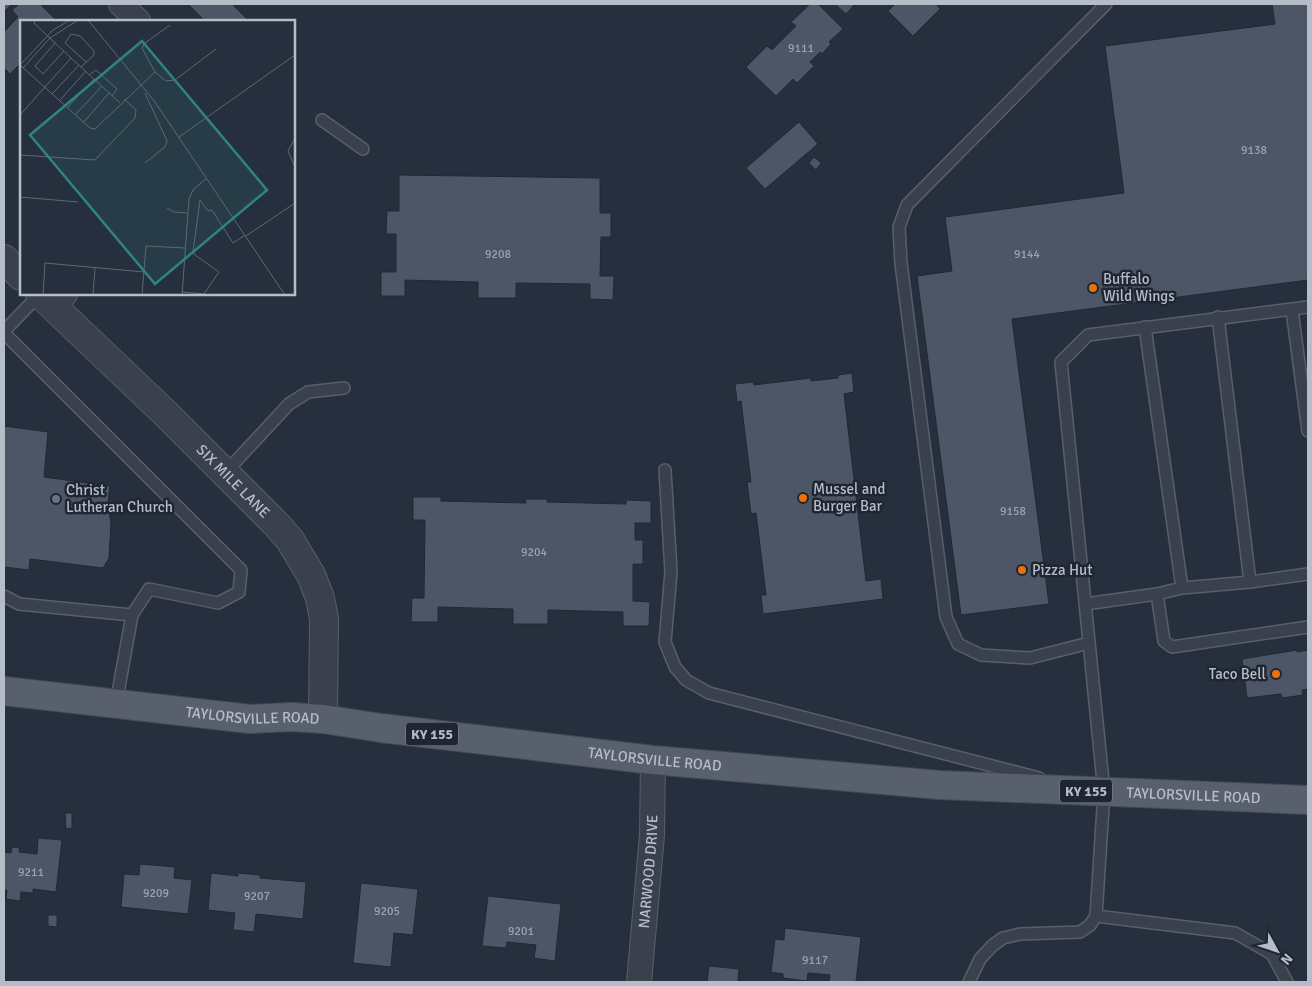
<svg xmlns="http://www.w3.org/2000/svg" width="1312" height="986" font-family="Signika,sans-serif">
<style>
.building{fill:#4c5666;stroke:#212834}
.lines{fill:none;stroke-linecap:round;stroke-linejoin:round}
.service-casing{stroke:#585f6b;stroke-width:14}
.minor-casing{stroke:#585f6b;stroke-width:26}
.tertiary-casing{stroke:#585f6b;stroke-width:30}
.primary-casing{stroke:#434a56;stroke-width:30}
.service{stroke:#3a414d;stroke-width:11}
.minor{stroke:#3a414d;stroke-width:24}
.tertiary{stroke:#3a414d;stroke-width:28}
.primary{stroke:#58606d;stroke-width:28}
.food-dot{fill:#e8710a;stroke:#1f2632;stroke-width:2}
.worship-dot{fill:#6b7280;stroke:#1f2632;stroke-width:2}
.labels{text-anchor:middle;stroke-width:5;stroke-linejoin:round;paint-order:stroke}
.number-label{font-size:12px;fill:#9ca2b0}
.shield{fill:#1f2632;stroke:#898f9b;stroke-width:1}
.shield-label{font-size:14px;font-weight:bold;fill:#b6bcc8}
.poi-label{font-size:15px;fill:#b6bcc8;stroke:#1f2632;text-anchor:start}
.street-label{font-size:15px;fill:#b6bcc8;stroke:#1f2632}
.inset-road{fill:none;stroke:#606775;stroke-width:1}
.view{fill:#308480;fill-opacity:0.15;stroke:#308480;stroke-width:2.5}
.inset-edge{fill:none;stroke:#b6bcc8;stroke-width:2.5}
</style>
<rect width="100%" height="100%" fill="#262f3d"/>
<g class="building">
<path d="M4 4H12L4 12Z"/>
<path d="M19 4H40L57 21H21V63L10 74 4 68V32L18 17 12 10Z"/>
<path d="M188 4H232L247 19 244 21H205Z"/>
<path d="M810 4H818L843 29 829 42 831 44 822 54 820 52 810 62 814 66 797 83 793 79 776 96 746 67 767 46 772 50 796 26 791 22Z"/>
<path d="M835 4H855L846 14Z"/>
<path d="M895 4H936L940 9 913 36 888 11Z"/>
<path d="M1272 4H1308V280L1012 319 1049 604 961 615 917 276 952 271 945 217 1124 193 1105 46 1275 24Z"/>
<path d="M799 122 818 144 765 189 746 168Z"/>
<path d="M814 157 821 163 816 170 809 163Z"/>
<path d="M399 175 600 178V213H611V237H601L600 276H614L613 300 590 299V284L516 283V298H478V282L405 280V296H381V272H396V234H386L387 211H399Z"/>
<path d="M852 373 854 392 844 394 866 581 881 579 883 599 763 614 761 595H766L756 513 751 514 747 482H751L741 401 737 402 735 384 753 382 754 385 811 378V381L838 378V375Z"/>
<path d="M4 426 48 432 44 477 110 486 107 512H109L111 523 109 558 103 568 30 559 29 570 4 567Z"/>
<path d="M413 497H441V501L526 503 525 499H547V502L626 504V500L651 501V523H635V540H643V564H633V601L650 602 649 626H623V612L548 610V624H513V609L438 607V622H411L412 598H424L425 520H413Z"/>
<path d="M1297 650V652L1308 650V689L1302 690 1303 695 1282 698 1281 694 1247 698 1242 659Z"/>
<path d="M65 813H72V828L66 829Z"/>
<path d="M38 838 62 840 56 892 33 889V893L21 892 20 901 6 899 7 890H4V852L11 853 12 847 20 848 19 852 37 854Z"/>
<path d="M140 864 175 867 174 878 192 880 188 914 121 907 124 874 139 875Z"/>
<path d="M211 873 238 876V873L260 875V878L306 882 303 919 256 914 254 932 233 930 235 913 208 910Z"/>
<path d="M361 883 418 889 413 935 394 933 391 967 353 963Z"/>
<path d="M488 896 561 904 555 961 534 958 536 945 507 942 506 948 482 946Z"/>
<path d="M48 915H57V927L48 926Z"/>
<path d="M785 928 861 937 856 982H829L830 975 808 973 807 981 783 978V974L771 972 775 939 784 940Z"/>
<path d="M709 966 739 969 738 982H707Z"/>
</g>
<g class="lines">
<g class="service-casing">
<g id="service">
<path d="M322 120 363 149"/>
<path d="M1292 310 1308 431"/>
<path d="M1218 317 1250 582"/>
<path d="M1145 327 1182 588"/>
<path d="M4 331 40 294"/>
<path d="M4 333 241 570 239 592 218 603 149 589 132 615 116 704"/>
<path d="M665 470 671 572 665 642 675 667 686 680 709 693 1039 778"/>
<path d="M225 473 289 404 308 392 344 388"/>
<path d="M1157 594 1164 641 1172 647 1308 627"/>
<path d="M4 596 19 604 132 615"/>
<path d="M1085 604 1157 594 1182 588 1250 582 1308 574"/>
<path d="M1089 643 1030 658 981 655 958 644 946 617 901 263 899 227 907 205 1106 4"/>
<path d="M1096 916 1235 933 1272 954 1287 982"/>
<path d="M969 982 980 959 992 946 1003 938 1020 934 1080 932 1090 925 1096 916 1104 792 1061 362 1088 335 1308 307"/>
</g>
</g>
<g class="minor-casing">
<g id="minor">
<path d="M121 4 138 21"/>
<path d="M53 307 65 294"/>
<path id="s1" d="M639 982 652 835 653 760"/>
</g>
</g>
<g class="tertiary-casing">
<g id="tertiary">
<path d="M4 259 21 276"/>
<path id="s2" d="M40 294 166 414 277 525 290 540 311 575 320 598 324 619 323 719"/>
</g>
</g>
<g class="primary-casing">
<g id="primary">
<path id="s3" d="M4 691 250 719 292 717 323 719 381 728 653 760 940 785 1308 800"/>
</g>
</g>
<use href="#service" class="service"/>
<use href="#minor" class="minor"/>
<use href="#tertiary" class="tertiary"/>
<use href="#primary" class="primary"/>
</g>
<g class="food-dot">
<circle cx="1093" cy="288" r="5"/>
<circle cx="803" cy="498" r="5"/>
<circle cx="1022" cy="570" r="5"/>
<circle cx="1276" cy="674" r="5"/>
</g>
<circle class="worship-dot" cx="56" cy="499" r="5"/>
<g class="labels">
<g class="number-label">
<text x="801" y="52">9111</text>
<text x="1254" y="154">9138</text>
<text x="498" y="258">9208</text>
<text x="1027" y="258">9144</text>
<text x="1013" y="515">9158</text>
<text x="534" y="556">9204</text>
<text x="31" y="876">9211</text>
<text x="156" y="897">9209</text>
<text x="257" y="900">9207</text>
<text x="387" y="915">9205</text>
<text x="521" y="935">9201</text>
<text x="815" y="964">9117</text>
</g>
<g class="shield">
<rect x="406" y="722.5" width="52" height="23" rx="4"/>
<rect x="1060" y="779.5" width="52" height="23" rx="4"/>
</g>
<g class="shield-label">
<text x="432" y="739">KY 155</text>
<text x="1086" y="796">KY 155</text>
</g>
<g class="poi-label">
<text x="1103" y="284">Buffalo<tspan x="1103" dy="17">Wild Wings</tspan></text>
<text x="813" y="494">Mussel and<tspan x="813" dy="17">Burger Bar</tspan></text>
<text x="66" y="495">Christ<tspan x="66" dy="17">Lutheran Church</tspan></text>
<text x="1032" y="575">Pizza Hut</text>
<text x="1266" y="679" text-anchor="end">Taco Bell</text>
</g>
<g class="street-label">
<text dy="5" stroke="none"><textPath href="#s2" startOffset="269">SIX MILE LANE</textPath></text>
<text dy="5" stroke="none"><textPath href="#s3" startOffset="250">TAYLORSVILLE ROAD</textPath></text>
<text dy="5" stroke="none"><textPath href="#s3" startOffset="655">TAYLORSVILLE ROAD</textPath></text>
<text dy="5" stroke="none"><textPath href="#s3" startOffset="1195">TAYLORSVILLE ROAD</textPath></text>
<text dy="5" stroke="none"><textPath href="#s1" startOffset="111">NARWOOD DRIVE</textPath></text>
</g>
</g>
<g transform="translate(20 20)">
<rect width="275" height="275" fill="#262f3d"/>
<path class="inset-road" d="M68 0 135 82 265 275M35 23 15 46 23 54 44 31M51 38 100 83M0 45 70 108 75 109 135 52 146 61 155 60 196 29M0 45 33 10 50 0M61 47 74 35V31L60 16 51 14 45 23 66 42M3 48 30 18 58 0M135 52 122 28 125 23 150 5M69 55 76 50 97 69 92 76M125 73 147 121 145 127 125 143M32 74 59 45M39 81 66 51M47 88 74 59M0 95 51 38 14 3 16 0M55 95 82 66M63 103 89 73M159 117 275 35M275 118 268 131 275 147M0 135 75 140 115 98 116 90 104 79M0 177 58 182M147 188 154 192 167 193M226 216 275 183M173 232 180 180 188 191 192 190 213 223 225 215M162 272 184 274 199 252 171 232M23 275 25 243 124 252M73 275 75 248M122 275 126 226 165 228M162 275 169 179 173 170 186 159"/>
<path class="view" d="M122 21 247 170 135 264 10 115Z"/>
<rect width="275" height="275" class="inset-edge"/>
</g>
<rect width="1312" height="986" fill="none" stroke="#b6bcc8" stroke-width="10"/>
<g transform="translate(1277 951) rotate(130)" stroke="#1f2632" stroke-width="4" paint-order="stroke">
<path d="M0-4L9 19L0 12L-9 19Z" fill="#b6bcc8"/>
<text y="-8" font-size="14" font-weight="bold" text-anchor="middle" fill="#b6bcc8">N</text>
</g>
</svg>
